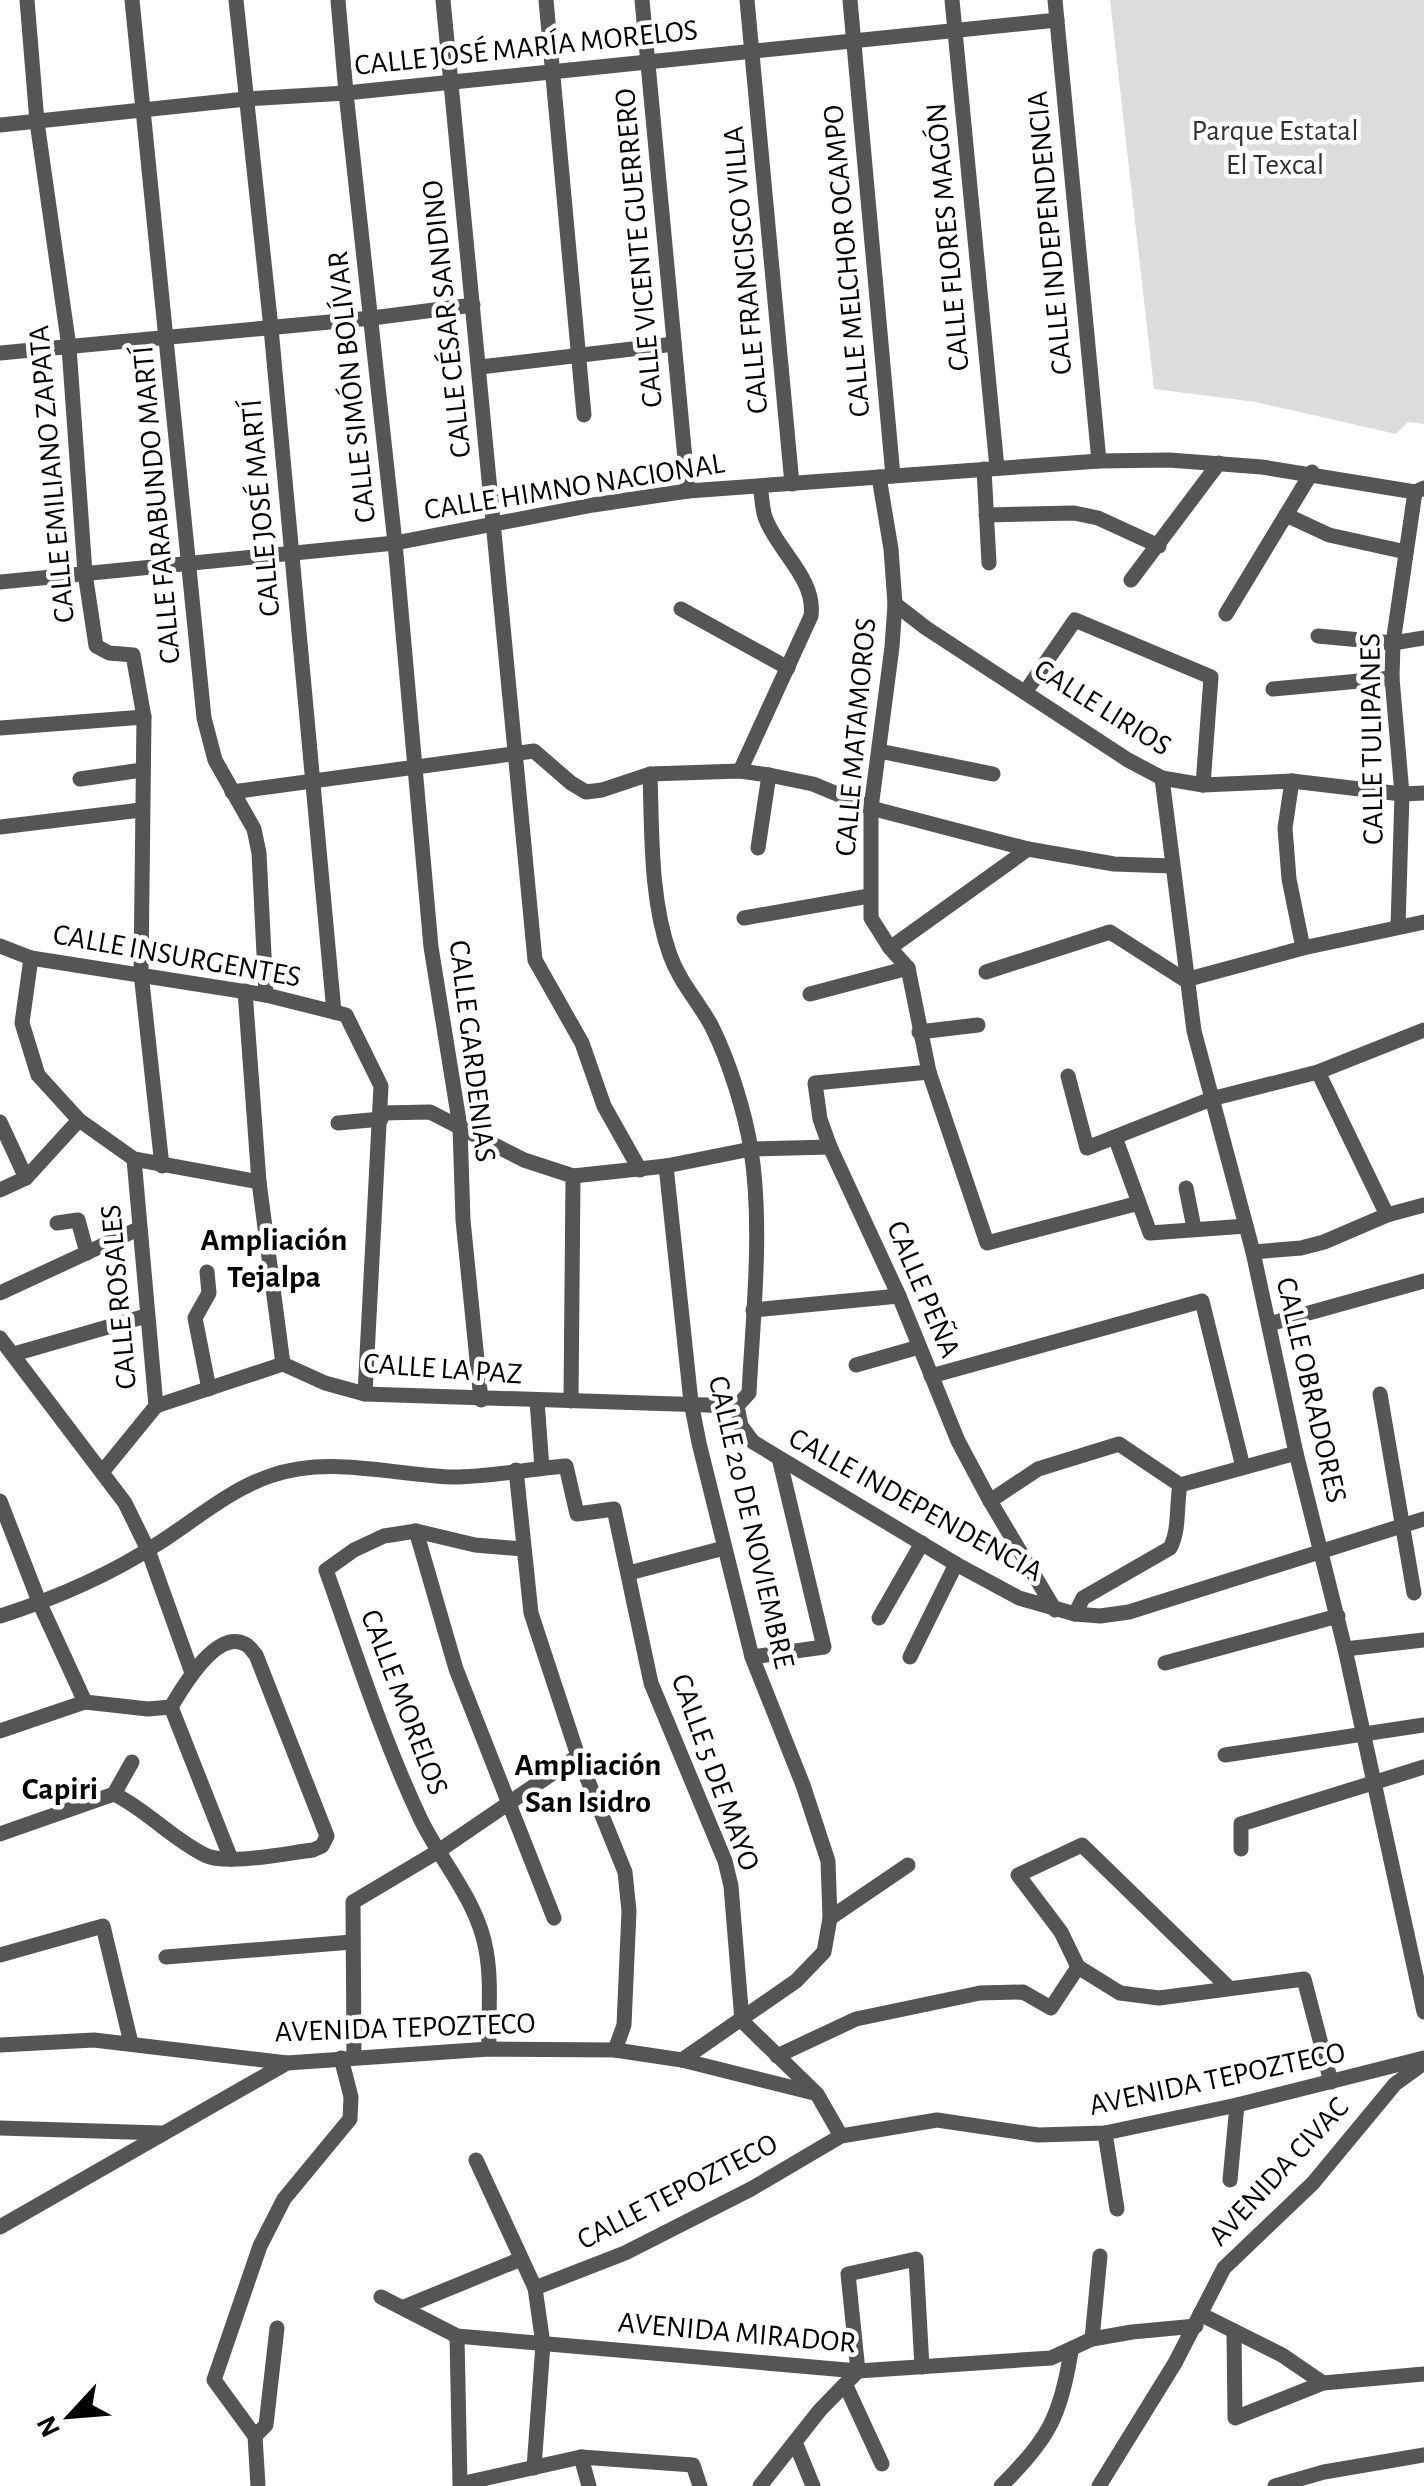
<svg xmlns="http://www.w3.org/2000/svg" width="1424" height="2486" font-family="'Alegreya Sans',sans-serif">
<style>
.green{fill:#dcdcdc}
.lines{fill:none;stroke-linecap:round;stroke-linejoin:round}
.minor{stroke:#555;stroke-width:15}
.labels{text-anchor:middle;stroke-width:9;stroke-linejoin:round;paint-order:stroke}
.street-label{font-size:30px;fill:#000;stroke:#fff}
.park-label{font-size:30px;fill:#333;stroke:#fff}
.neighbourhood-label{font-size:32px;font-weight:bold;fill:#000;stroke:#fff}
</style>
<rect width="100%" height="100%" fill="#fff"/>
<path class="green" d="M1110 0H1424V424L1408 422 1396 434 1256 402 1154 389Z"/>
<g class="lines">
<g class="minor">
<path d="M27 0 37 122 69 347 85 573 96 646 109 653 133 655 144 717 141 973 162 1166"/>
<path d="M132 0 204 718 215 760 254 829 259 853 266 995"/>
<path d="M236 0 271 328 334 1012"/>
<path d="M338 0 346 93 395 543 431 947 460 1127 463 1220 481 1400"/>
<path d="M443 0 535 960 582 1043 604 1106 640 1170"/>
<path d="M546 0 584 415"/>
<path d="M642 0 688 491"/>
<path d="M747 0 792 484"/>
<path d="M850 0 893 476"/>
<path d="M952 0 997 468"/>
<path d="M1055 0 1099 461"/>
<path d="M0 125 246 99 346 93 1057 20"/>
<path d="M0 353 372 318 473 305"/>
<path d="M480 367 674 344"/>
<path d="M984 469 989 563"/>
<path d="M879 477 891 549 895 604 892 647 871 808V918L890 948 908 968 929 1072 987 1243 1139 1203"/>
<path d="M986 515 1074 513 1098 518 1159 546"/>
<path d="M1286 515 1329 535 1406 552"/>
<path d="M1131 580 1219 463"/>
<path d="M0 582 395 543 593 505 688 491 1099 461 1169 460 1262 467 1415 492 1424 488"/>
<path d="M895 604 926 628 1128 760 1162 778 1203 785 1292 781 1402 794 1424 793"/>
<path d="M681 609 788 668"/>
<path d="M1226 614 1312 472"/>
<path d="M1318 636 1393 643 1424 638"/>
<path d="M1273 689 1392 678"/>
<path d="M1026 691 1075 620 1211 677 1203 785"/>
<path d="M0 728 144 717"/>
<path d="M879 751 993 774"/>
<path d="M740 771 811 616C816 578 777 551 765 517 762 508 762 496 760 486"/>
<path d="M650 774C652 833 650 899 670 955 680 983 699 1002 712 1027 729 1061 745 1112 751 1150 763 1227 753 1316 749 1393L737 1406 741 1426 753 1442 956 1564 1019 1598 1075 1614 1100 1616 1129 1612 1424 1519"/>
<path d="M1162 778 1194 1031 1253 1252 1296 1453 1345 1649 1424 2012"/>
<path d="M80 779 142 770"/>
<path d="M1292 781 1285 828 1289 879 1303 948"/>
<path d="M232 792 534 751 571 783 586 792 602 790 650 774 740 771 769 775 813 784 871 808 1028 849 1114 864 1172 866"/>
<path d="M0 827 141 810"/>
<path d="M758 848 769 775"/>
<path d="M744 918 869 896"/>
<path d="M1398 927 1402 794 1392 678 1393 643 1415 492"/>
<path d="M0 946 31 958 266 995 346 1015 381 1086 365 1394"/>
<path d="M890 948 1028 849"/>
<path d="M31 958 22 1023 38 1075 79 1120 134 1159 259 1182"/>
<path d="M986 972 1110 932 1185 980 1303 948 1424 922"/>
<path d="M245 991 259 1182 283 1364"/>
<path d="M810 994 908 968"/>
<path d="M919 1032 978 1025"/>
<path d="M929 1072 815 1083 820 1119 830 1147 899 1296 958 1441 990 1501 1055 1610"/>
<path d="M1318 1072 1387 1215"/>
<path d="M1068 1076 1087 1148 1211 1099 1318 1072 1424 1030"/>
<path d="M381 1113 430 1112 524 1160 573 1176 666 1166 751 1149 830 1147"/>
<path d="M0 1122 26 1178"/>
<path d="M338 1123 381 1119"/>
<path d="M1115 1137 1150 1233 1246 1226"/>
<path d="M666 1166 691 1402 699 1443 752 1657 803 1785 828 1861 830 1918 824 1952 796 1981 682 2060"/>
<path d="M1186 1188 1194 1228"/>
<path d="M0 1190 26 1178 79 1120"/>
<path d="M57 1223 78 1220 87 1253"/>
<path d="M1253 1252 1301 1248 1324 1242 1387 1215 1424 1205"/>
<path d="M207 1272 209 1293 195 1318 209 1389"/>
<path d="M0 1293 138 1229"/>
<path d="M753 1310 899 1296"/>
<path d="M1269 1324 1424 1281"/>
<path d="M0 1338 125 1503 148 1550 192 1673"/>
<path d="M14 1354 146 1316"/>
<path d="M856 1365 919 1347"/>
<path d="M931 1376 1202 1301 1243 1467"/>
<path d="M1380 1394 1414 1593"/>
<path d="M537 1401 542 1468"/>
<path d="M571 1401 573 1176"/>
<path d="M156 1406 283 1364 325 1383 365 1394 737 1406"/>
<path d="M516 1470 531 1613 578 1756 625 1872 629 1911 624 2025 615 2050"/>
<path d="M103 1471 156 1406 134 1159"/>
<path d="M1180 1485 1296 1453"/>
<path d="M0 1501 40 1604 85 1702"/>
<path d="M990 1501 1038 1469 1119 1444 1180 1485"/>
<path d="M416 1531 456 1669 554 1918"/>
<path d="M629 1573 724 1548"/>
<path d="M1075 1614 1083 1598 1170 1548C1180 1529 1176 1506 1180 1485"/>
<path d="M0 1616C54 1599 111 1574 159 1543 195 1520 229 1490 270 1476 329 1455 392 1475 452 1477 490 1477 528 1469 566 1466L577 1514 614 1509 651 1683 725 1861 731 1886 742 2021 817 2094 841 2136"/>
<path d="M879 1618 922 1543"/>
<path d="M1345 1649 1424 1640"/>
<path d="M752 1657 824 1647 780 1462"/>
<path d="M910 1657 956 1564"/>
<path d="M1165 1663 1338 1616"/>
<path d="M171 1707 231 1859"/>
<path d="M0 1731 85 1702 148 1709 171 1707C183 1687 216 1629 245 1644 250 1646 252 1651 256 1655L327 1836 322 1846 313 1850C287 1853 226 1866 205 1855 172 1839 147 1810 114 1794L0 1834"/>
<path d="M1225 1755 1424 1725"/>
<path d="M114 1794 132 1762"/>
<path d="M1241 1849V1824L1424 1767"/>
<path d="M830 1918 908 1865"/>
<path d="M0 1955 103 1926 131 2043"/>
<path d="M166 1957 352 1942"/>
<path d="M1078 1967 1061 1932 1018 1875 1082 1845 1229 1988"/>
<path d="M1078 1967 1120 1993 1159 1998 1304 1979 1331 2082"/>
<path d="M0 2045 94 2040 287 2063 489 2049 615 2050 682 2060 814 2093"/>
<path d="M489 2049C488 2017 492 1981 486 1950 478 1902 442 1863 421 1820 383 1740 356 1654 326 1570L354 1550 384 1536 416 1531 475 1545 523 1549"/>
<path d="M777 2056 856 2019 980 1993 1023 1992 1051 2008 1078 1967"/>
<path d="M354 2057 353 1902 437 1852 578 1756"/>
<path d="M0 2128 161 2133"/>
<path d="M1105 2133 1117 2209"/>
<path d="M476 2160 535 2288 543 2344 534 2468"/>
<path d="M1230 2180 1237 2105"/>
<path d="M0 2227 287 2063"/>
<path d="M535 2288 625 2253 751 2189 841 2136 937 2120 1038 2135 1105 2133 1237 2105 1424 2058"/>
<path d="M381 2297 457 2336 858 2371 1051 2358 1092 2339 1132 2332 1196 2326"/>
<path d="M404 2307 521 2259"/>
<path d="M1200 2314 1282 2355 1323 2383"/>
<path d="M1234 2331 1235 2418 1323 2383 1424 2374"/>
<path d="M457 2336 460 2484 581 2457 693 2465 700 2486"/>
<path d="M1092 2339 1100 2256"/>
<path d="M846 2386 882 2464"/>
<path d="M255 2436 266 2425 277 2328"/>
<path d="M795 2442 813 2486"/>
<path d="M581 2457 589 2486"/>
<path d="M258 2486 255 2436 214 2380 260 2246 284 2199 350 2119 351 2097 341 2058"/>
<path d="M760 2486 820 2410 858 2371 848 2274 916 2259 922 2367"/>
<path d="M1001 2486C1048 2440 1061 2416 1071 2351"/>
<path d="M1099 2486 1175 2363 1224 2268 1313 2183 1395 2084 1424 2063"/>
<path d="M1275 2486 1324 2472 1424 2455"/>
</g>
</g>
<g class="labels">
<g class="street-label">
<text transform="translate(526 47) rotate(-6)" y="10">CALLE JOSÉ MARÍA MORELOS</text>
<text transform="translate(1049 233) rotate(-95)" y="10">CALLE INDEPENDENCIA</text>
<text transform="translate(947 237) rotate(-95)" y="10">CALLE FLORES MAGÓN</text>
<text transform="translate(638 248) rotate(-95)" y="10">CALLE VICENTE GUERRERO</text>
<text transform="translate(846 261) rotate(-95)" y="10">CALLE MELCHOR OCAMPO</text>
<text transform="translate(745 270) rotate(-95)" y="10">CALLE FRANCISCO VILLA</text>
<text transform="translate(446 319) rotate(-96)" y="10">CALLE CÉSAR SANDINO</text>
<text transform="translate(351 387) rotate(-96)" y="10">CALLE SIMÓN BOLÍVAR</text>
<text transform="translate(51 474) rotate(-95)" y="10">CALLE EMILIANO ZAPATA</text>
<text transform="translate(574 486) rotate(-9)" y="10">CALLE HIMNO NACIONAL</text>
<text transform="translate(156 505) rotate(-95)" y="10">CALLE FARABUNDO MARTÍ</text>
<text transform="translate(260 508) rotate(-95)" y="10">CALLE JOSÉ MARTÍ</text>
<text transform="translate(1103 707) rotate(32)" y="10">CALLE LIRIOS</text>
<text transform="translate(855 737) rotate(-85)" y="10">CALLE MATAMOROS</text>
<text transform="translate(1371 739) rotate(-91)" y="10">CALLE TULIPANES</text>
<text transform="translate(177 955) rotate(10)" y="10">CALLE INSURGENTES</text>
<text transform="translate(473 1051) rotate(83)" y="10">CALLE GARDENIAS</text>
<text transform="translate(924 1289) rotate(67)" y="10">CALLE PEÑA</text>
<text transform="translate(118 1297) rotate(-95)" y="10">CALLE ROSALES</text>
<text transform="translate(443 1368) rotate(4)" y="10">CALLE LA PAZ</text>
<text transform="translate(1312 1390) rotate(77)" y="10">CALLE OBRADORES</text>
<text transform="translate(916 1504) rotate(29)" y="10">CALLE INDEPENDENCIA</text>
<text transform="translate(752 1522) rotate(77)" y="10">CALLE 20 DE NOVIEMBRE</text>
<text transform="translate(405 1702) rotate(69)" y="10">CALLE MORELOS</text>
<text transform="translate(716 1772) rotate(70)" y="10">CALLE 5 DE MAYO</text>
<text transform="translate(405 2027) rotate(-2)" y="10">AVENIDA TEPOZTECO</text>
<text transform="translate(1217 2078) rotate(-12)" y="10">AVENIDA TEPOZTECO</text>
<text transform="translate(1278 2171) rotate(-47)" y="10">AVENIDA CIVAC</text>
<text transform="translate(677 2191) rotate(-27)" y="10">CALLE TEPOZTECO</text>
<text transform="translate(737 2332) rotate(5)" y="10">AVENIDA MIRADOR</text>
</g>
<g class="park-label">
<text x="1275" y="140">Parque Estatal<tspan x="1275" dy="34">El Texcal</tspan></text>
</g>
<g class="neighbourhood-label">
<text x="274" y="1250">Ampliación<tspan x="274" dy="37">Tejalpa</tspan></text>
<text x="588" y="1775">Ampliación<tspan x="588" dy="37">San Isidro</tspan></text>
<text x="60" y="1799">Capiri</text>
</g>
</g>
<g transform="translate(70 2416) rotate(244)" stroke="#ffffff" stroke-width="8" paint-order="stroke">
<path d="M0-8L18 38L0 25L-18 38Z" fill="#000000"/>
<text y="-15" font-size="28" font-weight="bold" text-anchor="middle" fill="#000000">N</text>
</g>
</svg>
